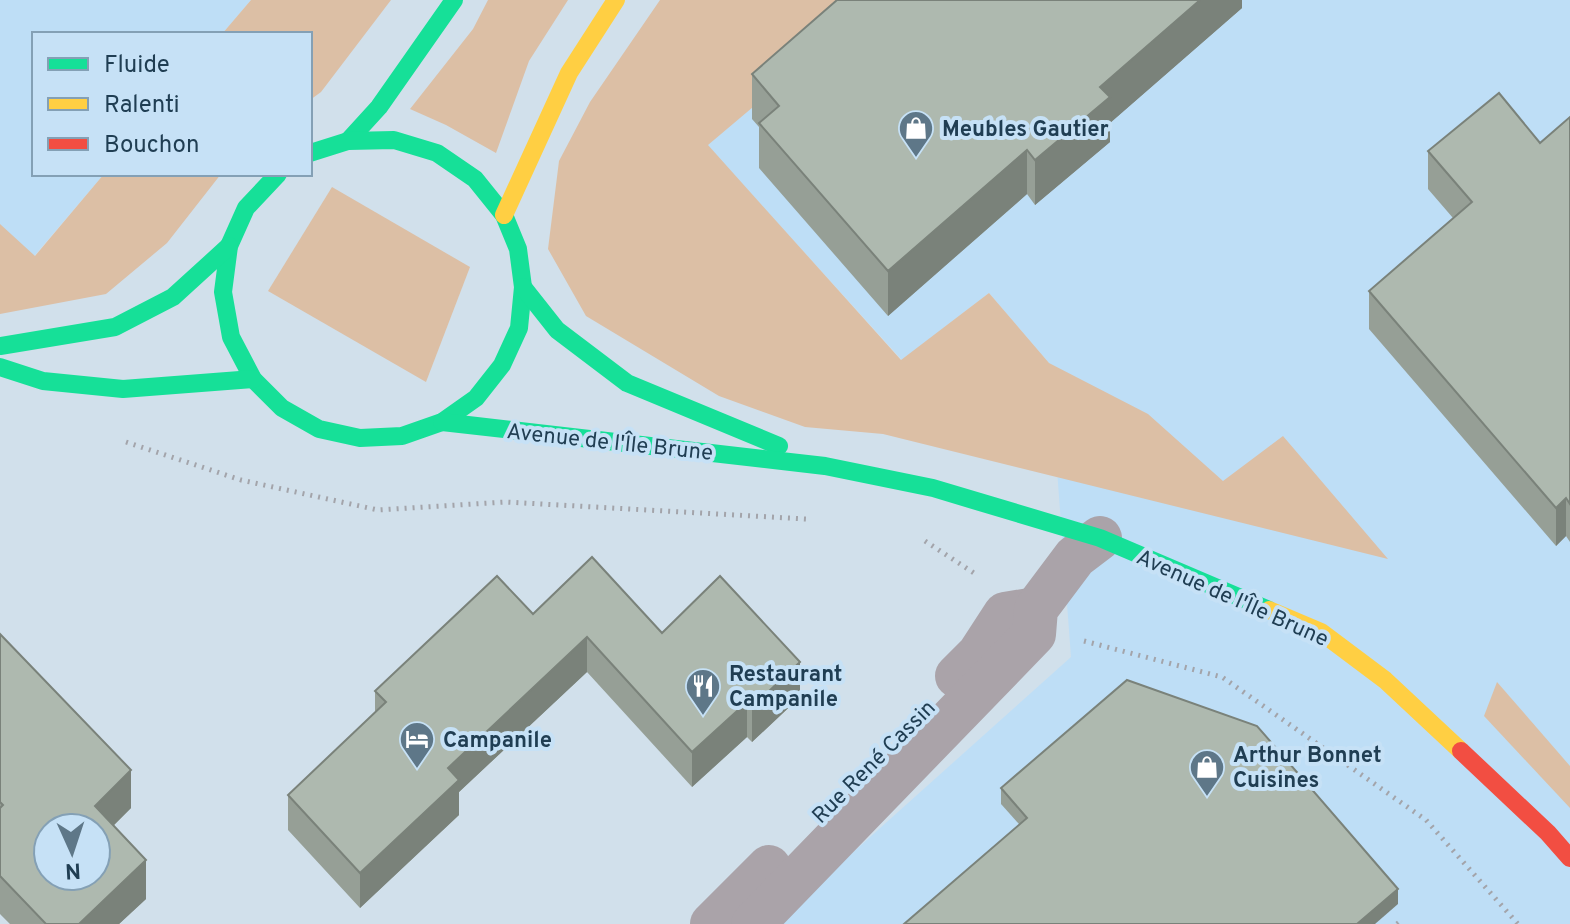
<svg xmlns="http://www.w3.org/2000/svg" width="1570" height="924" font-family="Overpass,sans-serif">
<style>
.built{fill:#bedef6}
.green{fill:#dcbfa5}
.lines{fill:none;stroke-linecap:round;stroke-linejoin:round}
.path{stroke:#a3a4aa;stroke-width:5;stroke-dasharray:2 6;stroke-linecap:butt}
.street{stroke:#aaa3a9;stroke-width:44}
.fast{stroke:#16e098;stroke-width:18}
.slow{stroke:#ffcf43;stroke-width:18}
.jam{stroke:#f24e42;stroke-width:18}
.wall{fill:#969f96}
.shaded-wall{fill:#7a827a}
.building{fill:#aeb9af;stroke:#7a827a;stroke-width:2;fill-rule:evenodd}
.labels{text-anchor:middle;stroke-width:8;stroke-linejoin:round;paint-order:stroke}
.poi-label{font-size:22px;font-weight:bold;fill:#203e53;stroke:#c6e1f6;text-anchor:start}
.street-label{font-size:22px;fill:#203e53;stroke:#c6e1f6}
</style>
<rect width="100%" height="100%" fill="#d1e0eb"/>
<g class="built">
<path d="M0 0H251L222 34H34V174H104L34 256 0 267Z"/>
<path d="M880 0H1570V924H773L1071 657 1049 363 989 293 902 360 707 145Z"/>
</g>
<g class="green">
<path d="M251 0H391L321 92 310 100V34H222Z"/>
<path d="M488 0H568L529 61 496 153 446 125 410 109 473 29Z"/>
<path d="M660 0H880L708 145 901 360 989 293 1049 363 1148 414 1223 481 1283 436 1388 559 883 434 805 427 719 396 586 316 548 249 559 161 590 102Z"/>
<path d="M104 174H221L167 243 106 294 0 314V224L35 256Z"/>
<path d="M332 187 470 267 426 382 268 291Z"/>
<path d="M1497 682 1570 766V808L1484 716Z"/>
</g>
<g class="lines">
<g class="path">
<path d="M126 442 241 480 378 510 506 502 806 519"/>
<path d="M925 541 977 575"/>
<path d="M1084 641 1222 677 1426 820 1518 924"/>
<path d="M1397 924 1402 920"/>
</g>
<g class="street">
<path d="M957 676 979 654 1005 614 1036 609"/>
<path d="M712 924 769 867"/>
<path d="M753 924 1034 634 1036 609 1075 557 1100 538"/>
</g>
<g class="fast">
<path d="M348 141 379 107 454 0"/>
<path d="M278 174 246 208 229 246 223 292 231 337 253 379 282 408 319 429 360 438 402 436 442 422 476 398 502 365 519 328 523 287 518 249 504 215 475 179 437 153 394 140 348 141 310 153"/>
<path d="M523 287 557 330 627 383 779 446"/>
<path d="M0 346 115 327 173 297 229 246"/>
<path d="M0 367 43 381 123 389 253 379"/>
<path d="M442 422 825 466 933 488 1100 538 1269 610"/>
</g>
<g class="slow">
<path d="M504 215 569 73 616 0"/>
<path d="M1269 610 1321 632 1385 680 1461 751"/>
</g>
<path class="jam" d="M1461 751 1548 833 1570 858"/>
</g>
<g class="wall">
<path d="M1242 0V8L1110 123V142L1035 205 1027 194 888 316 759 168V127L752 119V74Z"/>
<path d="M1570 117V542L1566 536 1556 546 1369 329V291L1453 218 1428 189V151L1540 143Z"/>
<path d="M533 614 662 633 800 697 752 742 747 737 692 787 587 672 459 792V815L360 908 288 830V795L375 713V691Z"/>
<path d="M0 634 131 808 114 825 146 899 119 924H10L0 914Z"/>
<path d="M1001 788 1398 904 1019 824 1001 804Z"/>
</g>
<g class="shaded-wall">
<path d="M1200 0H1242V8L1110 123V142L1035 205V160L1100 87Z"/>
<path d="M1027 150V194L888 316V271Z"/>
<path d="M1566 498V536L1556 546V508Z"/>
<path d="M587 637V672L459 792V815L360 908V873L448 768Z"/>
<path d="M800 662V697L752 742V707Z"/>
<path d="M747 702V737L692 787V752Z"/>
<path d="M131 770V808L96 843 95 806Z"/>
<path d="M146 860V899L119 924H79Z"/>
<path d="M1398 889V904L1375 924H1357Z"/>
</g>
<g class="building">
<path d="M837 0H1200L1100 87 1110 97 1035 160 1027 150 888 271 759 123 779 106 752 74Z"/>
<path d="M1499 93 1540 143 1570 117V504L1566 498 1556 508 1369 291 1472 202 1428 151Z"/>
<path d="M592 557 662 633 720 576 800 662 752 707 747 702 692 752 587 637 448 768 459 780 360 873 288 795 386 702 375 691 497 576 533 614Z"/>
<path d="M0 634 131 770 95 806 146 860 79 924H46L0 876V808L3 805 0 802ZM48 828H96V876H48Z"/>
<path d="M1127 680 1257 726 1398 889 1357 924H904L1027 818 1001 788Z"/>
</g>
<defs>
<g id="shop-pin" transform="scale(1.8)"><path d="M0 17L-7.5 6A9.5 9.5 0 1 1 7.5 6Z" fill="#5e7788" stroke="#c6e1f6"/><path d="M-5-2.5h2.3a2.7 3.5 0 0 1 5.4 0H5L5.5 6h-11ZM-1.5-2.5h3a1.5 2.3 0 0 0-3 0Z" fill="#fff"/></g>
<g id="restaurant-pin" transform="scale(1.8)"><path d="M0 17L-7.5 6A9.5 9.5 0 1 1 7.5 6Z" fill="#5e7788" stroke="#c6e1f6"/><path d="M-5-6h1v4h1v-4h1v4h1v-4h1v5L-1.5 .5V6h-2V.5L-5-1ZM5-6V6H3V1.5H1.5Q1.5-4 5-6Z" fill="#fff"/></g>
<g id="hotel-pin" transform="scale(1.8)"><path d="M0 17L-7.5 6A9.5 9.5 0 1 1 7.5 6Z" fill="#5e7788" stroke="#c6e1f6"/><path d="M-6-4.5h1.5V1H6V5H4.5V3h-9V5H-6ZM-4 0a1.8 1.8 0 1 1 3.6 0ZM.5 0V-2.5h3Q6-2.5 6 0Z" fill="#fff"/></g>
</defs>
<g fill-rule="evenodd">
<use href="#shop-pin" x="916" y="128"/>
<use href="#restaurant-pin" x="703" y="686"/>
<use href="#hotel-pin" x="417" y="739"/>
<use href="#shop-pin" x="1207" y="767"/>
</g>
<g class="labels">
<g class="poi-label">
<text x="942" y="136">Meubles Gautier</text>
<text x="729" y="681">Restaurant<tspan x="729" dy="25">Campanile</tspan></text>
<text x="443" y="747">Campanile</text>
<text x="1233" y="762">Arthur Bonnet<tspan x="1233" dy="25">Cuisines</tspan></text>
</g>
<g class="street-label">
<text transform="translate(610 441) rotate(6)" y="8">Avenue de l'Île Brune</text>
<text transform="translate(1233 597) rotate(24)" y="8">Avenue de l'Île Brune</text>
<text transform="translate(873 761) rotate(-45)" y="8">Rue René Cassin</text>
</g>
</g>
<rect x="32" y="32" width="280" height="144" fill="#c6e1f6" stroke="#84a0b5" stroke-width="2"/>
<rect x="48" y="58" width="40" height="12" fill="#16e098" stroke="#84a0b5" stroke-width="2"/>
<text x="104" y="72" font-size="24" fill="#203e53">Fluide</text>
<rect x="48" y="98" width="40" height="12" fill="#ffcf43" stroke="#84a0b5" stroke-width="2"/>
<text x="104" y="112" font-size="24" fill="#203e53">Ralenti</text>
<rect x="48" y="138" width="40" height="12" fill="#f24e42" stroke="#84a0b5" stroke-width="2"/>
<text x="104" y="152" font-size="24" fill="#203e53">Bouchon</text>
<g transform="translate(72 852) rotate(177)"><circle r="38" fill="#c6e1f6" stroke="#84a0b5" stroke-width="2"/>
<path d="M0-6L14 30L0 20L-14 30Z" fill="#5e7788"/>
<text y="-12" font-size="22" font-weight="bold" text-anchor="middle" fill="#203e53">N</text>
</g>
</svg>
